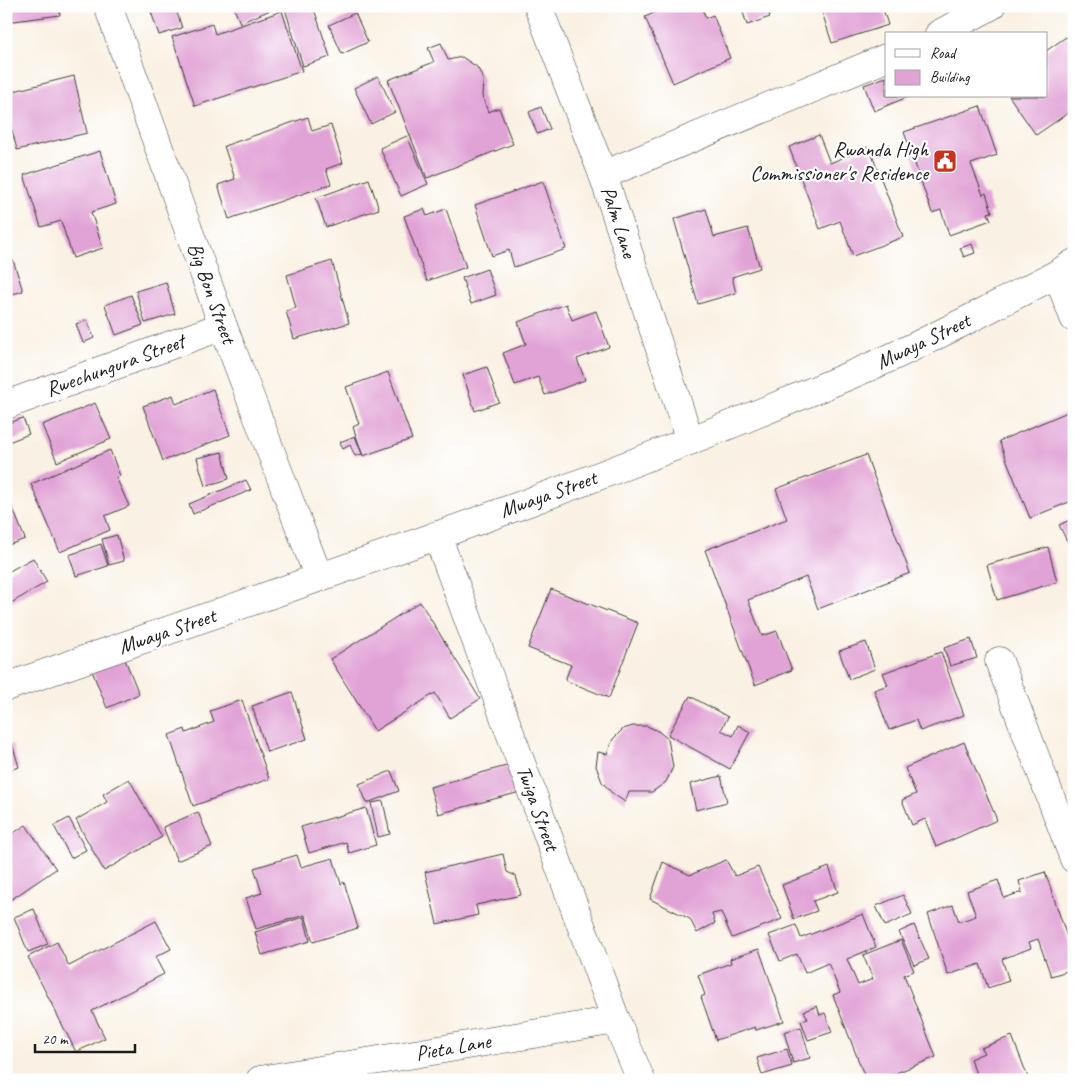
<svg xmlns="http://www.w3.org/2000/svg" width="1080" height="1086" font-family="Caveat,sans-serif">
<style>
.building{fill:#e1a3d6}
.lines{fill:none;stroke-linecap:round;stroke-linejoin:round}
.minor-casing{stroke:#3d3c3a;stroke-width:29}
.minor{stroke:#fff;stroke-width:28}
.labels{text-anchor:middle;stroke-width:4.5;stroke-linejoin:round;paint-order:stroke}
.poi-label{font-size:21px;fill:#1c1c1c;stroke:#fff;text-anchor:end}
.street-label{font-size:21px;fill:#1c1c1c;stroke:#fff}
</style>
<rect width="100%" height="100%" fill="#fff"/>
<filter id="ink" filterUnits="userSpaceOnUse"><feTurbulence type="fractalNoise" baseFrequency=".02" numOctaves="2"/><feDisplacementMap in="SourceGraphic" scale="10" xChannelSelector="R" yChannelSelector="G"/><feConvolveMatrix kernelMatrix="1 2 1 2 8 2 1 2 1" color-interpolation-filters="sRGB"/></filter>
<filter id="wash" filterUnits="userSpaceOnUse"><feTurbulence type="fractalNoise" baseFrequency=".0096" numOctaves="4" result="noise"/><feDisplacementMap in="SourceGraphic" scale="20" xChannelSelector="R" yChannelSelector="G"/><feGaussianBlur stdDeviation="1.12" result="paint"/><feColorMatrix in="noise" values="0 0 0 0 0 0 0 0 0 0 0 0 0 0 0 0 0 1.4 0 .05"/><feComposite in="paint" operator="in"/></filter>
<g filter="url(#wash)">
<rect width="100%" height="100%" fill="#f9f1e3"/>
<g id="blocks">
<g class="building">
<path d="M6 6H59L60 15 6 22Z"/>
<path d="M149 6H175L182 28 159 35Z"/>
<path d="M238 6H280L240 23 234 8Z"/>
<path d="M284 6H313L330 57 303 66Z"/>
<path d="M669 6H701L706 18 713 15 730 58 673 83 645 17Z"/>
<path d="M741 6H766L770 17 747 25Z"/>
<path d="M820 6H882L888 25 832 43Z"/>
<path d="M282 11 302 71 195 106 172 37 212 24 215 34Z"/>
<path d="M355 13 368 42 342 54 329 25Z"/>
<path d="M1066 37 1074 48V109L1036 135 1009 96H1046V51Z"/>
<path d="M441 43 448 60 462 57 477 67 483 78 482 96 488 112 499 108 513 144 427 178 388 80 434 62 428 48Z"/>
<path d="M74 76 87 133 17 150 6 106V93Z"/>
<path d="M378 76 395 112 371 124 354 88Z"/>
<path d="M886 77V96H910L874 111 864 85Z"/>
<path d="M980 106 997 155 971 164 983 195 986 193 992 212 988 213 991 220 949 235 941 210 932 213 904 132Z"/>
<path d="M541 107 550 129 537 134 529 112Z"/>
<path d="M308 117 312 131 331 125 343 163 326 169 331 184 229 219 218 185 235 179 224 146Z"/>
<path d="M819 135 830 163 869 147 903 237 853 256 840 221 820 229 789 147Z"/>
<path d="M407 136 428 184 401 196 380 148Z"/>
<path d="M100 151 116 204 91 212 103 248 73 258 61 221 41 227 24 175Z"/>
<path d="M369 179 379 209 326 227 316 198Z"/>
<path d="M543 181 566 249 514 267 509 250 492 256 475 205Z"/>
<path d="M424 209 427 216 446 209 466 267 427 281 404 216Z"/>
<path d="M706 209 714 237 748 228 760 268 732 277 736 293 698 304 674 219Z"/>
<path d="M972 244 975 253 964 257 960 248Z"/>
<path d="M13 260 23 291 6 296V263Z"/>
<path d="M332 261 349 323 294 339 286 311 296 308 287 275Z"/>
<path d="M487 269 496 295 471 304 462 278Z"/>
<path d="M166 282 175 314 145 323 136 291Z"/>
<path d="M131 295 143 325 116 335 105 305Z"/>
<path d="M566 304 572 320 596 311 609 347 577 359 585 380 545 395 538 377 515 385 503 353 526 344 518 322Z"/>
<path d="M87 320 94 338 83 343 76 324Z"/>
<path d="M487 367 499 402 475 411 463 375Z"/>
<path d="M388 372 412 439 363 456 353 427 359 424 346 387Z"/>
<path d="M213 389 230 435 163 461 143 406 173 395 176 404Z"/>
<path d="M95 403 111 439 57 462 42 425Z"/>
<path d="M1070 411 1074 420V500L1030 518 999 441Z"/>
<path d="M23 418 29 434 6 443V424Z"/>
<path d="M355 436 362 454 355 456 350 445 343 449 340 442Z"/>
<path d="M110 450 120 476 116 477 129 506 105 516 110 530 60 552 31 484Z"/>
<path d="M222 452 229 479 205 486 197 458Z"/>
<path d="M866 455 910 573 818 609 806 577 748 600 762 636 777 631 792 670 755 685 705 550 787 519 776 489Z"/>
<path d="M246 480 251 490 193 514 189 504Z"/>
<path d="M6 491 25 539 6 546Z"/>
<path d="M1074 518V555L1059 525Z"/>
<path d="M117 535 124 561 109 565 102 539Z"/>
<path d="M101 544 108 566 76 576 69 555Z"/>
<path d="M1048 547 1057 582 997 600 987 565Z"/>
<path d="M33 558 47 582 6 606V573Z"/>
<path d="M551 589 638 623 609 698 565 680 571 665 528 648Z"/>
<path d="M420 602 480 699 450 718 435 693 375 731 330 659Z"/>
<path d="M971 639 977 658 950 666 944 648Z"/>
<path d="M866 642 875 669 849 679 839 651Z"/>
<path d="M122 652 139 694 107 708 90 666Z"/>
<path d="M941 652 964 715 920 731 916 720 889 730 874 690 888 685 883 673Z"/>
<path d="M292 692 307 739 267 752 252 706Z"/>
<path d="M690 696 728 717 721 730 733 736 738 725 750 732 730 769 668 735Z"/>
<path d="M242 700 269 779 193 806 169 735 185 729 186 733 214 722 210 711Z"/>
<path d="M633 726H647L658 731 668 739 673 767 666 782 652 792H629L625 802 612 793 602 782 596 766 598 752 607 754 613 739 623 729Z"/>
<path d="M964 742 997 820 936 847 925 819 912 825 902 800 916 794 905 768Z"/>
<path d="M12 744 19 767 6 771V746Z"/>
<path d="M517 763 524 791 438 814 430 787Z"/>
<path d="M391 771 399 791 367 803 359 784Z"/>
<path d="M721 776 727 802 696 810 690 784Z"/>
<path d="M129 779 162 837 104 871 76 820 107 802 103 794Z"/>
<path d="M383 801 390 834 378 837 371 803Z"/>
<path d="M366 808 376 845 349 853 346 842 309 853 301 827Z"/>
<path d="M198 812 212 846 177 861 163 827Z"/>
<path d="M69 818 86 850 71 858 54 826Z"/>
<path d="M26 825 56 869 6 903V838Z"/>
<path d="M503 854 507 872 516 876 521 895 476 905 478 915 437 924 425 872Z"/>
<path d="M297 855 301 867 333 858 341 884 344 882 358 928 313 942 305 915 256 929 246 898 262 893 254 868Z"/>
<path d="M726 860 735 876 758 867 782 919 732 938 721 912 712 914 715 923 697 933 690 919 650 899 663 862 690 875Z"/>
<path d="M829 867 838 892 813 901 817 911 794 919 782 885Z"/>
<path d="M1045 872 1074 957V969L1051 976 1038 939 1029 942 1031 948 1002 959 1009 981 988 988 980 964 948 975 928 914 953 905 959 922 976 916 967 891 998 880 1004 898 1022 892 1019 881Z"/>
<path d="M903 895 912 914 885 926 876 906Z"/>
<path d="M34 909 48 944 28 952 14 917Z"/>
<path d="M863 914 876 947 847 959 858 985 873 979 863 955 901 940 914 971 904 975 936 1057 879 1080H866L833 995 840 992 828 963 805 973 797 954 780 961 769 935 796 925 801 938Z"/>
<path d="M304 917 310 941 262 955 255 932Z"/>
<path d="M156 921 171 949 155 957 164 974 92 1011 105 1038 76 1052 28 957 57 942 69 966Z"/>
<path d="M914 925 929 959 914 965 899 932Z"/>
<path d="M759 949 784 1021 756 1030 755 1027 716 1040 701 997 705 995 698 975 731 963 730 959Z"/>
<path d="M817 1006 820 1015 825 1013 832 1032 808 1040 801 1021 808 1019 804 1011Z"/>
<path d="M801 1027 810 1058 793 1063 784 1032Z"/>
<path d="M1012 1036 1029 1080H979L970 1059 984 1053 981 1048Z"/>
<path d="M787 1049 792 1066 762 1075 757 1058Z"/>
</g>
</g>
</g>
<g filter="url(#ink)">
<use href="#blocks" fill-opacity="0" stroke="#3d3c3a" stroke-width="1"/>
<g class="lines">
<g class="minor-casing">
<g id="minor">
<path d="M108 6 223 326 319 578"/>
<path d="M538 6 603 175 690 441"/>
<path d="M939 34 991 6"/>
<path d="M603 175 886 58"/>
<path d="M1057 274 1074 318"/>
<path d="M6 405 223 326"/>
<path d="M437 535 616 1020 641 1080"/>
<path d="M999 661 1074 859"/>
<path d="M6 687C297 585 591 487 874 365 936 338 997 304 1057 274L1074 263"/>
<path d="M260 1080 616 1020"/>
</g>
</g>
<use href="#minor" class="minor"/>
</g>
</g>
<defs>
<g id="civic-square" transform="scale(1.25)"><rect x="-9" y="-9" width="18" height="18" rx="4" fill="#c8321e" stroke="#fff"/><path d="M-.6-6.5H3V-4.5H.6V-3L4-1V1h2V6H-6V1h2V-1L-.6-3ZM-1.2 2.5V6h2.4V2.5Z" fill="#fff"/></g>
</defs>
<g fill-rule="evenodd">
<use href="#civic-square" x="945" y="161"/>
</g>
<g class="labels">
<g class="poi-label">
<text x="928" y="156">Rwanda High<tspan x="928" dy="24">Commissioner's Residence</tspan></text>
</g>
<g class="street-label">
<text transform="translate(619 222) rotate(72)" y="7">Palm Lane</text>
<text transform="translate(212 293) rotate(70)" y="7">Big Bon Street</text>
<text transform="translate(923 341) rotate(-26)" y="7">Mwaya Street</text>
<text transform="translate(115 365) rotate(-20)" y="7">Rwechungura Street</text>
<text transform="translate(548 494) rotate(-20)" y="7">Mwaya Street</text>
<text transform="translate(167 631) rotate(-19)" y="7">Mwaya Street</text>
<text transform="translate(538 808) rotate(70)" y="7">Twiga Street</text>
<text transform="translate(453 1047) rotate(-10)" y="7">Pieta Lane</text>
</g>
</g>
<rect width="1080" height="1086" fill="none" stroke="#fff" stroke-width="25"/>
<rect x="885" y="32" width="162" height="65" fill="#ffffff" stroke="#a4a4a4"/>
<rect x="895" y="49" width="25" height="8" fill="#ffffff" stroke="#a4a4a4"/>
<text x="930" y="58" font-size="15" fill="#1c1c1c">Road</text>
<rect x="895" y="70" width="25" height="15" fill="#e1a3d6" stroke="#a4a4a4"/>
<text x="930" y="82" font-size="15" fill="#1c1c1c">Building</text>
<path d="M35 1044v8h100v-8" fill="none" stroke="#1c1c1c" stroke-width="2.5"/>
<text x="42" y="1044" font-size="15" fill="#1c1c1c" stroke="#ffffff" stroke-width="4" paint-order="stroke">20 m</text>
</svg>
